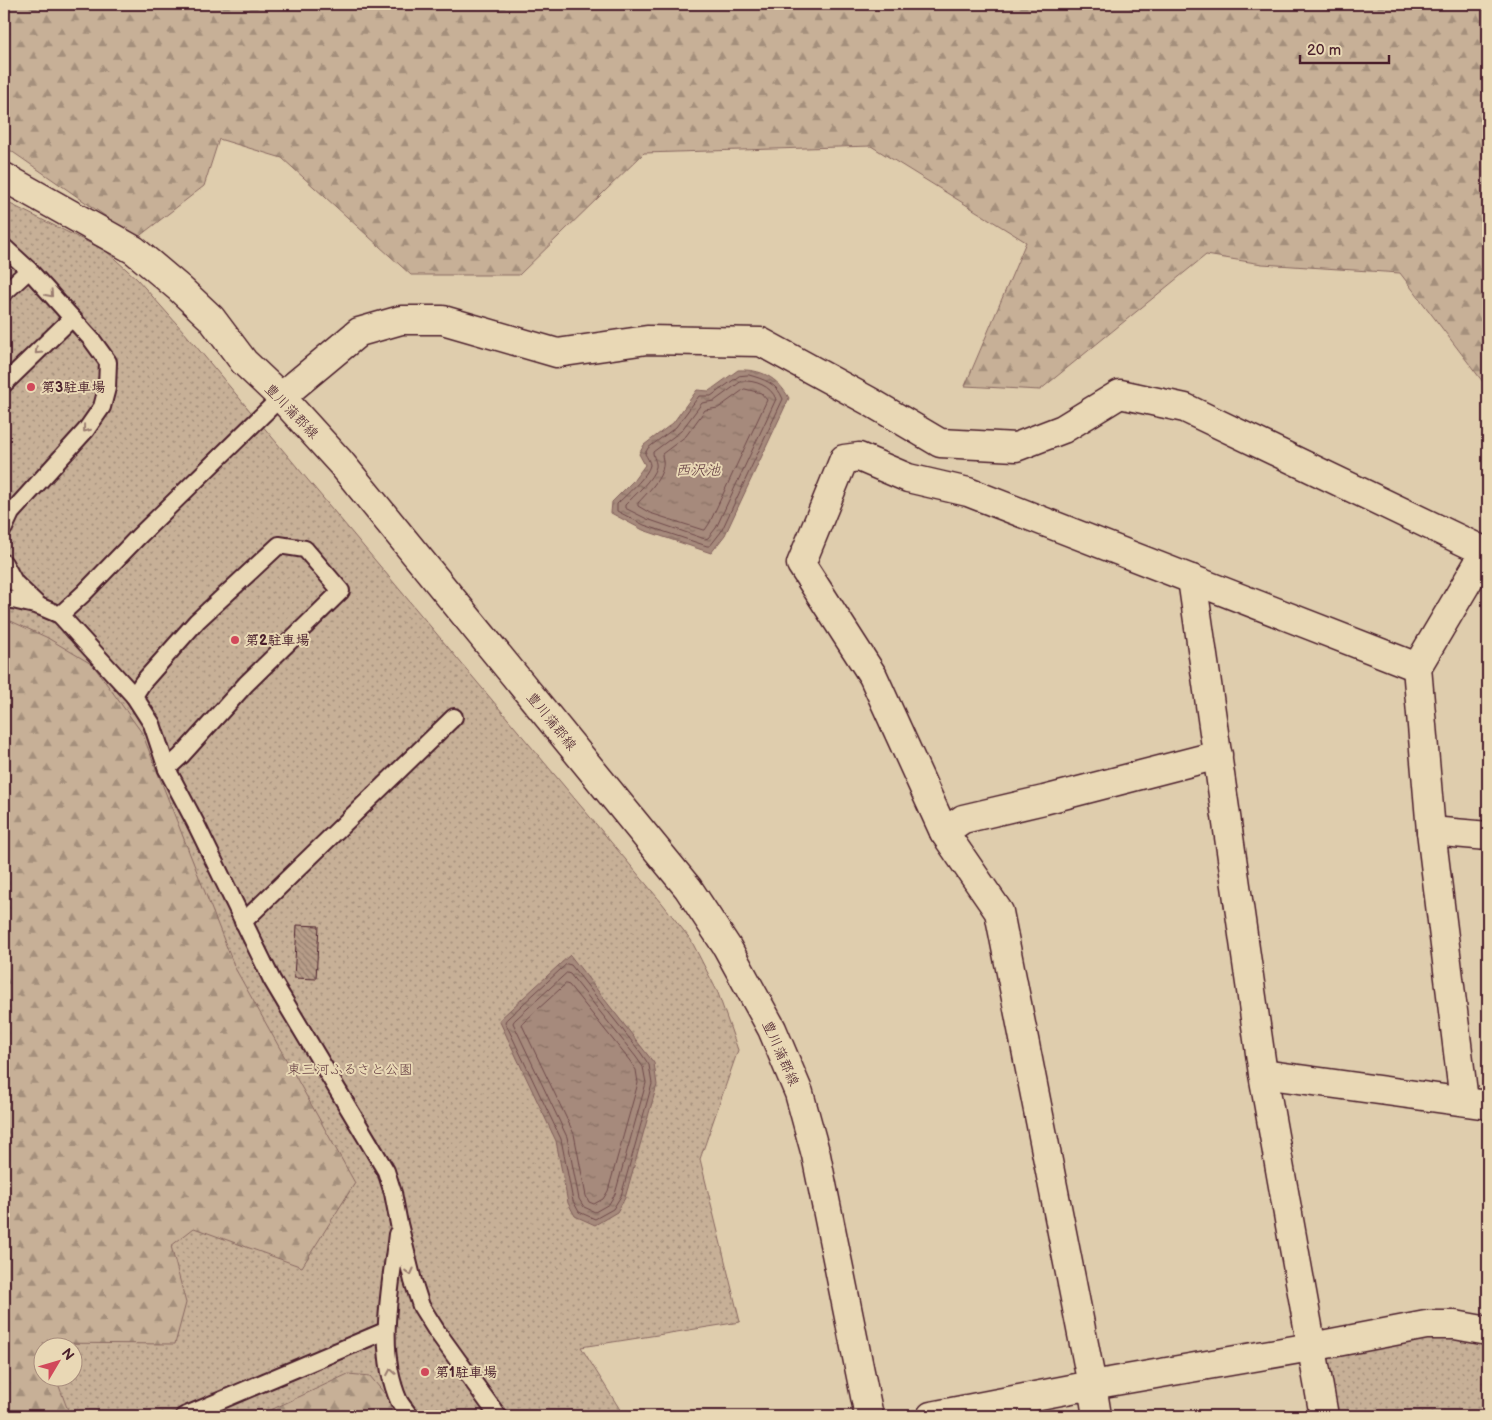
<svg xmlns="http://www.w3.org/2000/svg" width="1492" height="1420" font-family="'Balsamiq Sans','Klee One',sans-serif">
<style>
.green{fill:url(#green-dots);stroke:#886861;fill-rule:evenodd}
.forest{fill:url(#forest-firs);stroke:#886861}
.water{fill:url(#water-ripples);stroke:#815f5b}
.lines{fill:none;stroke-linecap:round;stroke-linejoin:round}
.shore{stroke:#6f4a4b;stroke-width:1}
.building{fill:url(#building-back-hatch);stroke:#4a1f2b}
.lane-casing{stroke:#4a1f2b;stroke-width:20}
.street-casing{stroke:#4a1f2b;stroke-width:31}
.secondary-casing{stroke:#4a1f2b;stroke-width:31}
.lane{stroke:#e9d8b5;stroke-width:16}
.street{stroke:#e9d8b5;stroke-width:28}
.secondary{stroke:#e9d8b5;stroke-width:28}
.oneway{stroke:#9a7c70}
.poi-dot{fill:#d1495b;stroke:#e9d8b5;stroke-width:2}
.labels{text-anchor:middle;stroke-width:4;stroke-linejoin:round;paint-order:stroke}
.poi-label{font-size:14px;font-weight:bold;fill:#4a1f2b;stroke:#e9d8b5;text-anchor:start}
.street-label{font-size:14px;fill:#4a1f2b;stroke:#e9d8b5}
.park-label{font-size:14px;fill:#633c41;stroke:#e9d8b5}
.water-label{font-size:15px;font-style:italic;fill:#613a3f;stroke:#e9d8b5}
</style>
<defs>
<pattern id="green-dots" width="8" height="8" patternUnits="userSpaceOnUse" patternTransform="scale(1.25)"><rect width="8" height="8" fill="#c7b097"/><path d="M2 2h.1M6 6h.1" fill="none" stroke="#a48f7b" stroke-width="1.8" stroke-linecap="round"/></pattern>
<pattern id="forest-firs" width="22" height="20" patternUnits="userSpaceOnUse" patternTransform="scale(1.25)"><rect width="22" height="20" fill="#c7b097"/><path d="M5 1l3.5 6h-7zM16 11l3.5 6h-7z" fill="#a48f7b"/></pattern>
<pattern id="water-ripples" width="26" height="14" patternUnits="userSpaceOnUse" patternTransform="scale(1.25)"><rect width="26" height="14" fill="#a68a7b"/><path d="M2 4q2-2 4 0t4 0M15 11q2-2 4 0t4 0" fill="none" stroke="#897065"/></pattern>
<pattern id="building-back-hatch" width="6" height="6" patternUnits="userSpaceOnUse" patternTransform="scale(1.25)"><rect width="6" height="6" fill="#b69c88"/><path d="M-1 5l2 2M0 0l6 6M5-1l2 2" fill="none" stroke="#967f6f"/></pattern>
</defs>
<rect width="100%" height="100%" fill="#dfcdad"/>
<filter id="ink" filterUnits="userSpaceOnUse"><feTurbulence type="fractalNoise" baseFrequency=".02" numOctaves="2"/><feDisplacementMap in="SourceGraphic" scale="10" xChannelSelector="R" yChannelSelector="G"/><feConvolveMatrix kernelMatrix="1 2 1 2 8 2 1 2 1" color-interpolation-filters="sRGB"/></filter>
<g filter="url(#ink)">
<g class="green">
<path d="M4 201 106 251 137 279 184 332 662 903 691 940 718 993 738 1050 700 1159 740 1322 581 1347 624 1416H4ZM42 1348H72V1378H42Z"/>
<path d="M1454 1333 1488 1338V1416H1337L1327 1359 1333 1350Z"/>
</g>
<g class="forest">
<path d="M4 4H1488V384L1483 382 1400 273 1262 264 1206 255 1040 390 965 386 1026 242 871 146 644 153 519 275H411L282 158 219 139 204 186 137 238 4 146Z"/>
<path d="M4 618 46 637 93 665 142 733 235 968 355 1183 302 1267 194 1228 171 1246 186 1303 175 1344 43 1343 45 1347 42 1348V1378H56L70 1416H4Z"/>
<path d="M348 1374 370 1376 403 1416H258Z"/>
</g>
<g class="water">
<path d="M738 370C761 369 777 377 789 398L725 535 711 553 643 530 611 513 612 502 634 480 645 465 639 454 644 445 673 423 697 390 709 391Z"/>
<path d="M570 955 654 1063 657 1085 625 1198 617 1212 595 1225 575 1216 568 1203 556 1141 499 1020Z"/>
</g>
<g class="lines">
<g class="shore">
<path d="M749 375C763 379 777 383 783 399L721 532 710 546H707L644 525 617 511V504C625 496 648 476 650 465 650 462 647 457 645 454L648 448 676 427 699 396H711L739 376Z"/>
<path d="M742 381C755 380 771 386 776 399L716 528 708 538 705 539 647 519 625 508V505C634 496 653 479 656 467 657 462 653 457 653 452L681 431 702 403 714 401Z"/>
<path d="M745 389 761 393 767 400 709 524 705 530H703L650 513 638 506V503C646 494 662 479 663 466 664 462 662 458 662 454L686 436 705 410 718 408Z"/>
<path d="M567 964 571 965 641 1053 649 1065 652 1084 621 1196 613 1209 595 1219 579 1212 573 1201 561 1139 505 1022 506 1020Z"/>
<path d="M567 973 570 974 636 1057 643 1067 646 1083 615 1194 609 1204 595 1212 584 1207 579 1199 567 1137 513 1023 514 1021Z"/>
<path d="M566 984 569 985 630 1061 636 1070 638 1083 608 1191 603 1199 594 1204 589 1202 586 1196 574 1134 522 1025 523 1023Z"/>
</g>
</g>
<path class="building" d="M297 925 319 926 316 979 294 978Z"/>
<g class="lines">
<g class="lane-casing">
<g id="lane">
<path d="M4 247 29 270 92 340 108 362 107 388 102 407 86 430 11 513 4 528"/>
<path d="M4 293 29 270"/>
<path d="M4 384 72 318"/>
<path d="M4 563 15 583 39 606"/>
<path d="M4 598 39 606 60 615 134 696 152 724 167 769 195 822 272 980 386 1171 393 1193 399 1224 413 1281 421 1306 436 1330 498 1416"/>
<path d="M60 615 83 594 138 537 281 397"/>
<path d="M134 696 143 682 197 621 279 545 305 549 341 591 246 684 181 756 167 769"/>
<path d="M243 922 454 717"/>
<path d="M397 1234C391 1288 376 1349 399 1401 402 1406 406 1411 410 1416"/>
<path d="M184 1416 385 1331"/>
</g>
</g>
<g class="street-casing">
<g id="street">
<path d="M281 397 359 332 401 320H443L557 353 647 340 761 342 869 401 940 443 1016 447 1063 429 1120 394 1185 408 1488 553"/>
<path d="M1192 579 1263 1074 1324 1416"/>
<path d="M1417 667 1485 552"/>
<path d="M1218 755 1044 800 963 819 944 832 999 912 1092 1385 1311 1347 1426 1325H1455L1488 1331"/>
<path d="M1431 831 1488 836"/>
<path d="M944 832 873 676 801 564 844 459 859 457 908 478 968 492 1417 667 1431 831 1464 1101"/>
<path d="M1263 1074 1488 1105"/>
<path d="M931 1416 1092 1385 1097 1416"/>
</g>
</g>
<g class="secondary-casing">
<path id="secondary" d="M4 177 134 250 179 288 211 318 244 362 281 397 341 463 688 888 727 947 772 1029 799 1093 816 1155 869 1416"/>
</g>
<use href="#lane" class="lane"/>
<use href="#street" class="street"/>
<use href="#secondary" class="secondary"/>
</g>
<defs><path id="oneway-chevron" d="M-2-3.5L2.5 0L-2 3.5" fill="none" stroke-width="1.6" stroke-linecap="round" stroke-linejoin="round" transform="scale(1.25)"/></defs>
<g class="oneway">
<use href="#oneway-chevron" transform="translate(50 294) rotate(48)"/>
<use href="#oneway-chevron" transform="translate(38 351) rotate(136)"/>
<use href="#oneway-chevron" transform="translate(86 429) rotate(128)"/>
<use href="#oneway-chevron" transform="translate(410 1272) rotate(76)"/>
<use href="#oneway-chevron" transform="translate(391 1372) rotate(-100)"/>
</g>
</g>
<g class="poi-dot">
<circle cx="31" cy="387" r="5"/>
<circle cx="235" cy="640" r="5"/>
<circle cx="425" cy="1372" r="5"/>
</g>
<g class="labels">
<g class="poi-label">
<text x="41" y="392">第3駐車場</text>
<text x="245" y="645">第2駐車場</text>
<text x="435" y="1377">第1駐車場</text>
</g>
<g class="street-label">
<text transform="translate(292 411) rotate(46)" y="5">豊川蒲郡線</text>
<text transform="translate(552 721) rotate(51)" y="5">豊川蒲郡線</text>
<text transform="translate(781 1053) rotate(66)" y="5">豊川蒲郡線</text>
</g>
<g class="park-label">
<text x="350" y="1074">東三河ふるさと公園</text>
</g>
<g class="water-label">
<text x="698" y="475">西沢池</text>
</g>
</g>
<rect width="1492" height="1420" fill="none" stroke="#e9d8b5" stroke-width="20"/>
<rect x="10" y="10" width="1472" height="1400" fill="none" stroke="#4a1f2b" stroke-width="2" filter="url(#ink)"/>
<g transform="translate(58 1362) rotate(52)"><circle r="24" fill="#e9d8b5" stroke="#a98e7e"/>
<path d="M0-4L9 19L0 12L-9 19Z" fill="#d1495b"/>
<text y="-8" font-size="14" font-weight="bold" text-anchor="middle" fill="#4a1f2b">N</text>
</g>
<path d="M1300 55v8h89v-8" fill="none" stroke="#4a1f2b" stroke-width="2.5"/>
<text x="1307" y="55" font-size="15" fill="#4a1f2b" stroke="#e9d8b5" stroke-width="4" paint-order="stroke">20 m</text>
</svg>
